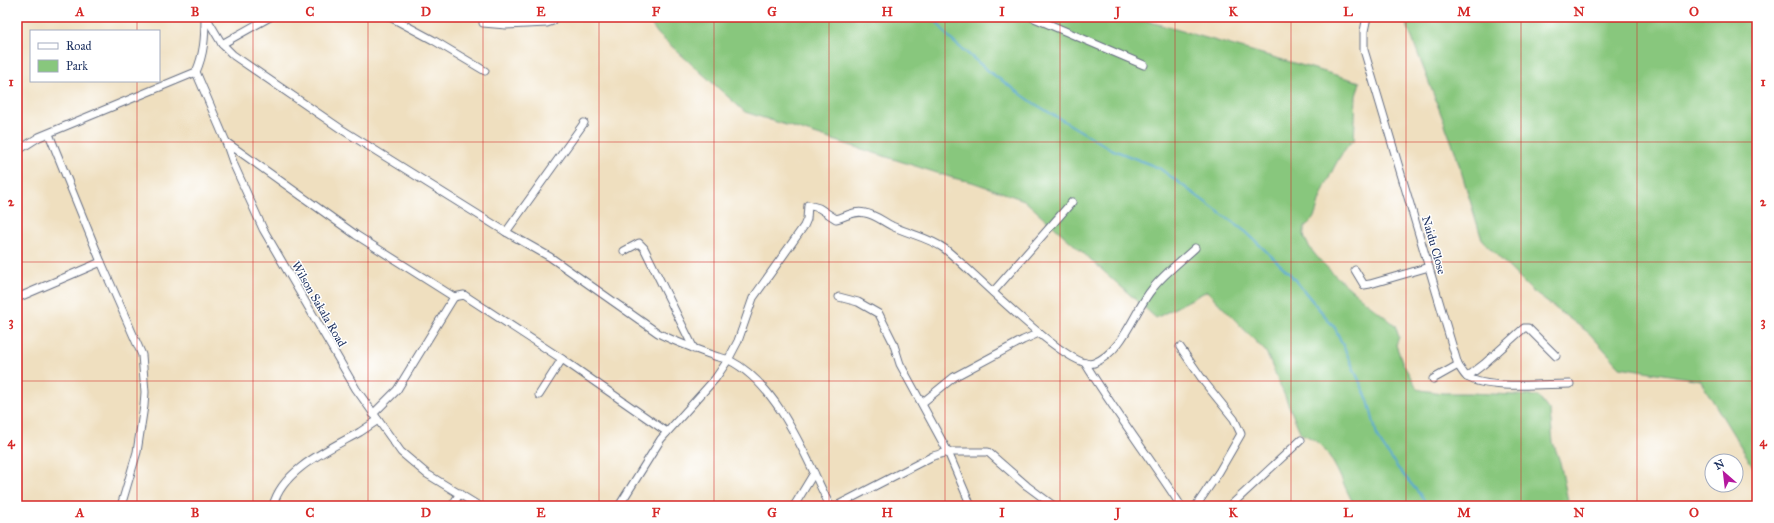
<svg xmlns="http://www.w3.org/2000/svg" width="1774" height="523" font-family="'IM FELL Great Primer',serif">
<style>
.green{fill:#88c77d;stroke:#527b6e}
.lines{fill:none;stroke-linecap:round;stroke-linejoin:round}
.stream{stroke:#58a9d3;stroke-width:2}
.street-casing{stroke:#656d80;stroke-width:9}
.street{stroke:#fff;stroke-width:7}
.grid{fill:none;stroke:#d62828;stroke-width:1;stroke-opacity:0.55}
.labels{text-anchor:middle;stroke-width:3;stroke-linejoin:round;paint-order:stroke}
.street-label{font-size:12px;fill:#1b2f5e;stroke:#fff}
.neatline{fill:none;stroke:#d62828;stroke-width:1.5}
.grid-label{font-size:13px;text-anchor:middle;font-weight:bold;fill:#d62828}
</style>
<rect width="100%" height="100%" fill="#fff"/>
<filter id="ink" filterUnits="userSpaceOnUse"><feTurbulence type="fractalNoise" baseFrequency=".025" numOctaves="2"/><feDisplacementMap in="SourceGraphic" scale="8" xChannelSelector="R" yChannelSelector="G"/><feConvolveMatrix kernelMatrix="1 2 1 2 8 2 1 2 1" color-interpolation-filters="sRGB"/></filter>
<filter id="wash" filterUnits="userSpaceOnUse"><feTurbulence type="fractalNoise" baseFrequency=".012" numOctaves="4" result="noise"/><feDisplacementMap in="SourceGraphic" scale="16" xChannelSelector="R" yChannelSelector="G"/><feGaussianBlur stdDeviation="0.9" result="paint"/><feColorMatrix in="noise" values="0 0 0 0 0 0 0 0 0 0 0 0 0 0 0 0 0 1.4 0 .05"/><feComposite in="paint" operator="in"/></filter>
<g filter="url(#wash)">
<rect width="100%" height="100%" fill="#efdfbf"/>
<g class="green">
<path d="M646 17H1133L1360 82 1356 96 1354 142 1352 141C1337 157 1330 176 1321 196 1318 203 1317 213 1313 219 1309 224 1303 226 1304 234 1306 258 1375 308 1395 325L1399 337 1396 345 1403 364 1416 386 1421 390 1442 393H1469L1538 396 1550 412 1553 442 1560 462 1569 506H1355C1340 482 1332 442 1301 434L1266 352 1207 291 1156 318 1024 200 972 182 953 178 745 112 658 34Z"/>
<path d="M1404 17H1757V473L1700 380 1620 367 1589 333 1532 291 1482 240 1455 151Z"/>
</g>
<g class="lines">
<path class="stream" d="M933 17 950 39 991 73 1035 104 1111 149 1159 168 1246 232 1289 273 1335 328 1368 400 1378 439 1397 467 1423 498 1427 506"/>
</g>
</g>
<g filter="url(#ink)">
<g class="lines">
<g class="street-casing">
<g id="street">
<path d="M206 17 222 44 233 55 341 129 506 232 550 257 658 333C675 342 693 348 712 355 717 357 724 358 729 360 779 385 806 458 830 506"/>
<path d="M390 17 433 40 485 71"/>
<path d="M1032 17 1144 65"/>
<path d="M1367 17 1364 31V50L1458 365C1461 369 1464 375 1467 377 1489 390 1544 384 1570 384"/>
<path d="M483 23 506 25 547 23 553 21 554 17"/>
<path d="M222 44 270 17"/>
<path d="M196 72 226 142 234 165 263 229 356 389 401 452 427 474 479 506"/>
<path d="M49 134 101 262 142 355 145 392 144 406 137 452 121 506"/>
<path d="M226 142 356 235 454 297"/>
<path d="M17 151 39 137 196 72C204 54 205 37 205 17"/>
<path d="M506 232 584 123"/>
<path d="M624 251 639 243 644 248 694 349"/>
<path d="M1355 270 1364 285 1370 284 1429 267"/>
<path d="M993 292 1072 202"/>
<path d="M839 297 858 302 879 314 893 342 900 364 948 452 971 506"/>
<path d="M17 298 101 262"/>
<path d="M1180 347 1205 383 1234 419 1241 434 1219 472 1196 506"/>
<path d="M1085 363C1115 412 1150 458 1181 506"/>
<path d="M1467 377 1484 364 1524 328H1528L1556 356"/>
<path d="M1433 379 1458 365"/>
<path d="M539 395 562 359"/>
<path d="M922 403 954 377 1023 340 1039 333"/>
<path d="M373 414 397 390 454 297 464 295 562 359 667 432"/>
<path d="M273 506C282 469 330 449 360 432 366 428 372 424 378 420"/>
<path d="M452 506 460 493"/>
<path d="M619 506 661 439 715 379 728 360 738 341 753 298 804 226 807 219 808 205 819 208 836 219C846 217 854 210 865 213 874 214 884 222 892 226 909 234 930 238 945 249 968 266 1070 373 1094 363 1125 350 1134 310 1153 288 1165 273 1181 261 1195 248"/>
<path d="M794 506 814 473"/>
<path d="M836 506 933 456 948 452H988L1027 486 1054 506"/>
<path d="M1230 506 1301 440"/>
</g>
</g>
<use href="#street" class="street"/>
</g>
</g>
<path class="grid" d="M137 17V31M253 17V506M368 17V506M483 17V506M599 17V506M714 17V506M829 17V506M945 17V506M1060 17V506M1175 17V506M1291 17V506M1406 17V506M1521 17V506M1637 17V506M137 81V506M17 142H1757M17 262H1757M17 381H1757"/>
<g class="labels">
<g class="street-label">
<text transform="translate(1434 245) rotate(74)" y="4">Naidu Close</text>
<text transform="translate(319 304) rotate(60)" y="4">Wilson Sakala Road</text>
</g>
</g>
<rect width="1774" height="523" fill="none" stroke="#fff" stroke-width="44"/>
<rect x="30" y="30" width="130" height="52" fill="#ffffff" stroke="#a4acbf"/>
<rect x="38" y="43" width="20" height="6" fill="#ffffff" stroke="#a4acbf"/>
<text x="66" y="50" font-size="12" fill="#1b2f5e">Road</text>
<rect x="38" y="60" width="20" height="12" fill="#88c77d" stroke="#a4acbf"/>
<text x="66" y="70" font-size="12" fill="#1b2f5e">Park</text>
<g transform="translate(1724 473) rotate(332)"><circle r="19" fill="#ffffff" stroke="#a4acbf"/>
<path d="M0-3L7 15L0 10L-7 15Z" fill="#b5179e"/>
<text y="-6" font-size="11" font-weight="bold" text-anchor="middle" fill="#1b2f5e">N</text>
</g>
<rect x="22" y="22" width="1730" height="479" class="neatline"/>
<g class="grid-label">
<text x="80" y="16">A</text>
<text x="195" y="16">B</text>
<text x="310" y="16">C</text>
<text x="426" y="16">D</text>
<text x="541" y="16">E</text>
<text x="656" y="16">F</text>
<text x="772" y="16">G</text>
<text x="887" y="16">H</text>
<text x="1002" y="16">I</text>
<text x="1118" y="16">J</text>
<text x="1233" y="16">K</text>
<text x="1348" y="16">L</text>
<text x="1464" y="16">M</text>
<text x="1579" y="16">N</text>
<text x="1694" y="16">O</text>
<text x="11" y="86">1</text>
<text x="1763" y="86">1</text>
<text x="11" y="206">2</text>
<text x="1763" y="206">2</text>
<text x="11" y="326">3</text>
<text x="1763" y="326">3</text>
<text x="11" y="446">4</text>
<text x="1763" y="446">4</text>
<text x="80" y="517">A</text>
<text x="195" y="517">B</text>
<text x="310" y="517">C</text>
<text x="426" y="517">D</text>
<text x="541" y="517">E</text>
<text x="656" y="517">F</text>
<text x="772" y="517">G</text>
<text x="887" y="517">H</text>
<text x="1002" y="517">I</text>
<text x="1118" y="517">J</text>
<text x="1233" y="517">K</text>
<text x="1348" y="517">L</text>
<text x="1464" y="517">M</text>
<text x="1579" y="517">N</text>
<text x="1694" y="517">O</text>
</g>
</svg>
